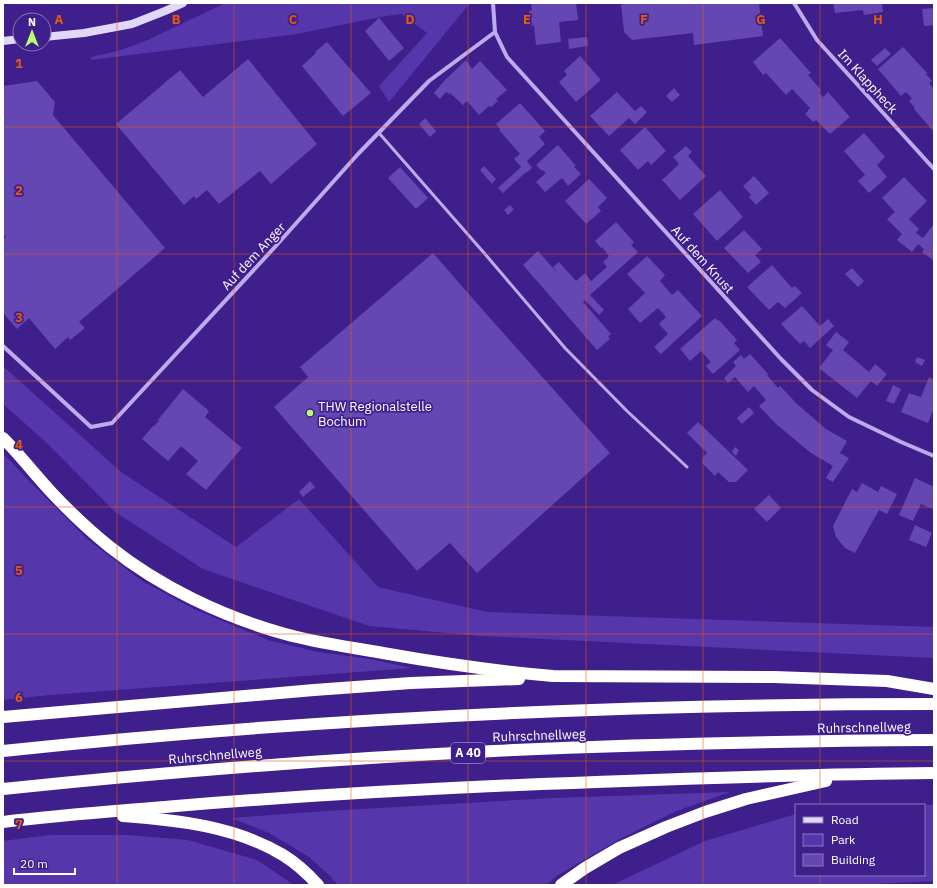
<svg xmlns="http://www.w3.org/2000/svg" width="937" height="888" font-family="'IBM Plex Sans',sans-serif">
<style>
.green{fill:#5636ab}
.building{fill:#6547b3}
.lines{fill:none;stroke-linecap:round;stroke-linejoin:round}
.lane{stroke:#bdacec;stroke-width:3}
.street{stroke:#bdacec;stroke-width:4}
.secondary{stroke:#e1d8f9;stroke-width:8}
.highway{stroke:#fff;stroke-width:12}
.grid{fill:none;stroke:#e8590c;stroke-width:1;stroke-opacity:0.55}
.poi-dot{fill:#bcfa6b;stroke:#3e1f8c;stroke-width:1.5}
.labels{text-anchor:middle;stroke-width:3.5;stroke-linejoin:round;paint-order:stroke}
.shield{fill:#3e1f8c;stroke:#c5bcdc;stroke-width:1}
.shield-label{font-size:12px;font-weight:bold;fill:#fff}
.street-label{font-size:13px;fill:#fff;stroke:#3e1f8c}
.poi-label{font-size:13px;fill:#fff;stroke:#3e1f8c;text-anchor:start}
.grid-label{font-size:13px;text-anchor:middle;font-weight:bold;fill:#e8590c;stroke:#3e1f8c;stroke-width:3.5;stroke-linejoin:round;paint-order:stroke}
</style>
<rect width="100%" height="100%" fill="#3e1f8c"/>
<g class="green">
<path d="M225 3H470L389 102 379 86 427 33 402 14 380 17 297 34 91 60V57L118 51 148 40Z"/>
<path d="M3 366 121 472 236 547 299 499 378 587 487 612 934 627V658L481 636 369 626 203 569 115 512 48 444 3 404Z"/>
<path d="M3 453 28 480 87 539 142 581 196 610 268 640 318 652 370 659 412 668 50 695 3 700Z"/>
<path d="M730 792 674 812 620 839 558 875 546 885H338L329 875 309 857 269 833 231 818 326 811 553 798Z"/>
<path d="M916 805H934V881L855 885H612L705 841 796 814V875H924V805Z"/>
<path d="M49 835H128L188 840 257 860 294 885H3V841Z"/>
</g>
<g class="building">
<path d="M531 3H576L578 20 559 22 561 42 536 45 534 25 530 26 529 11 532 10Z"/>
<path d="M621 3H759L763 36 694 45 693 33 632 40 624 32Z"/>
<path d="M833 3H882L883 12 864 15 863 10 835 13Z"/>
<path d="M934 8V25L924 26 922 9Z"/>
<path d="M379 18 404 48 389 61 365 31Z"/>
<path d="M587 37 588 46 569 49 568 39Z"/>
<path d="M780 38 811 73 808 75 821 90 819 92 823 97 828 92 850 117 830 134 816 120 813 122 805 114 808 111V110L810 108 792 89 786 95 766 73 763 75 753 62Z"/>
<path d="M327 42 371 93 343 116 302 66 316 53 315 52Z"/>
<path d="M903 47 927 73 926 74 932 81 929 83 934 89V132L914 109 915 108 909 101 912 98 906 92 901 96 878 69Z"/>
<path d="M885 48 891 54 877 66 871 60Z"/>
<path d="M580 56 601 80 576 102 559 82 567 75 564 71Z"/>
<path d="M248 59 317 144 271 184 260 171 219 204 207 190 196 199 194 196 184 205 116 124 180 70 203 97Z"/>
<path d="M466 60 472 69 480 61 507 90 496 99 498 101 491 107 489 106 479 115 467 101 463 105 450 93 449 94 446 92 440 99 434 93 445 80Z"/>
<path d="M37 81 55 102 53 115 165 248 79 322 85 328 70 340 68 337 55 349 29 318 17 329 3 313V239L6 237 3 234V86Z"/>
<path d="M674 88 680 95 672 102 666 96Z"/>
<path d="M617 92 635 111 641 106 647 112 635 124 629 118 609 136 590 116Z"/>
<path d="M520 103 545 131 539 137 545 144 527 161 532 168 526 173V172L503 193 498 188 521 167 514 159 520 154 499 130 500 129 496 124Z"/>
<path d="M425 118 436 131 430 137 419 124Z"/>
<path d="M645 127 666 151 651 165 648 161 638 170 620 150Z"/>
<path d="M864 133 885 157 877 165 887 177 869 193 858 181 865 175 844 151Z"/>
<path d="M558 145 576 166 574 167 581 174 568 186 562 178 545 192 536 182 546 173 543 170 542 171 536 165Z"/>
<path d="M686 146 692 152 688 156 706 176 680 200 662 180 679 164 673 157Z"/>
<path d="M484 166 496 179 492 184 480 170Z"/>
<path d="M400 167 428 198 416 209 388 178Z"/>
<path d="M754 176 769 193 756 205 749 197 751 195 743 186Z"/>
<path d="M904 177 927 201 909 219 919 229 916 233 923 238 934 224V259L933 260 922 252 924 249 918 244 912 252 897 240 902 234 887 219 895 212 882 198Z"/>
<path d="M589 179 607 198 598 207 601 211 586 224 565 201Z"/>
<path d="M720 190 743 217 717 241 693 214Z"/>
<path d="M510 205 514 209 508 215 504 210Z"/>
<path d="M616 222 634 242 631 245 638 252 590 295 604 310 599 315 585 300 583 302 611 334 608 336 610 339 597 350 523 265 538 251 559 275 553 267 559 262 576 281 585 273 591 281 607 267 603 262 609 256 602 247 601 248 595 241Z"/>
<path d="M744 230 762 249 755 255 761 262 748 273 724 248Z"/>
<path d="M433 253 489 317 610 453 477 573 450 543 417 571 274 407 308 377 300 367Z"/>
<path d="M647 256 665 275 660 281 672 295 678 290 702 316 661 354 654 347 668 334 659 324 666 317 658 308 640 323 628 309 645 293 627 274Z"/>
<path d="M772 265 792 288 795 286 802 293 785 308 778 302 769 310 747 287Z"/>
<path d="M852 268 864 281 858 287 845 274Z"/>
<path d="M802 306 820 326 828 319 834 326 810 348 804 341 800 344 781 324Z"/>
<path d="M715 318 718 321 719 320 737 340 734 343 740 350 713 374 706 366 711 362 701 351 690 361 680 349Z"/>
<path d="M836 332 849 342 843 350 869 372 875 364 887 374 877 386 871 381 857 398 819 368 833 350 826 345Z"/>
<path d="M750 354 768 374 767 375 778 388 780 386 797 404 826 429 847 441 840 453 849 458 833 482 826 478 833 466 811 453 776 424 759 406 766 400 754 386 748 392 735 377 728 383 724 378 736 366 733 362 741 355 744 359Z"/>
<path d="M917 357 925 360 922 366 915 362Z"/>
<path d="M929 377 934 380V408L928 423 901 412 909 393 921 397Z"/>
<path d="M893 385 901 389 894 404 886 401Z"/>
<path d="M183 389 209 411 205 417 242 448 206 490 186 474 198 461 181 446 168 461 142 439 153 426H154L159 421 158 420Z"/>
<path d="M749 407 754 413 742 424 737 418Z"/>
<path d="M698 422 748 470 736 482H729L718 472 715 476 702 463 703 457 707 453 687 433Z"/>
<path d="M735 447 739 450 736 456 732 452Z"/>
<path d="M915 478 934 487V505L932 509 921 504 913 521 899 515Z"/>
<path d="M310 481 315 487 303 497 299 492Z"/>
<path d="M862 483 878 492 881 486 897 494 887 514 879 510 855 553 845 548 836 537 833 526 852 489 857 492Z"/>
<path d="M769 495 781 508 767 522 754 509Z"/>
<path d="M915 525 932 533 926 547 909 540Z"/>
</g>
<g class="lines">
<path class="lane" d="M379 133 485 254 565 348 627 411 687 467"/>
<g class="street">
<path d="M794 3 817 40 934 169"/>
<path d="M495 32 507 57 781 359 812 390 849 417 901 442 934 456"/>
<path d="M3 346 91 427 112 423 274 248 358 154 429 81 495 32 493 3"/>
</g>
<g class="secondary">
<path d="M44 37 84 33 132 24 165 11 183 3"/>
<path d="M3 41 20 39"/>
</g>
<g class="highway">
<path d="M3 438C21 456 36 476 53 494 71 513 90 531 110 547 160 587 224 617 285 634 317 643 350 647 383 653 439 663 496 671 553 676L774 677 887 681 934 689"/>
<path d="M3 717 314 690 411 683 519 679"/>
<path d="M3 751C312 718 623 704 934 704"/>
<path d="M3 789C166 772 330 759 494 751 640 744 787 741 934 740"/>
<path d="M123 816C177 820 235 826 283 855 296 863 308 874 318 885"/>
<path d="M3 822C60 815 118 811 176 806 297 796 419 789 541 784 672 779 803 774 934 773"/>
<path d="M561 885 585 868 619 848 666 827 705 812 746 799 826 781"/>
</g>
</g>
<path class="grid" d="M117 3V885M234 3V885M351 3V885M468 3V885M586 3V885M703 3V885M820 3V805M3 127H934M3 254H934M3 381H934M3 507H934M3 634H934M3 761H934M820 875V885"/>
<circle class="poi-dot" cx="310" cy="413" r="4"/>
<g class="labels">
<rect class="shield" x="451" y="743" width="34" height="20" rx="3"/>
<g class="shield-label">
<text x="468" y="757">A 40</text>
</g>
<g class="street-label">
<text transform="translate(868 81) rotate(48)" y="5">Im Klappheck</text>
<text transform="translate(253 256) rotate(-47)" y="5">Auf dem Anger</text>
<text transform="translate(703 259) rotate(48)" y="5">Auf dem Knust</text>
<text transform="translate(864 727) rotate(-1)" y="5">Ruhrschnellweg</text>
<text transform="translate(539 735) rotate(-2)" y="5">Ruhrschnellweg</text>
<text transform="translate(215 755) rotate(-5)" y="5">Ruhrschnellweg</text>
</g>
<g class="poi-label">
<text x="318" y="411">THW Regionalstelle<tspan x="318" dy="15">Bochum</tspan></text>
</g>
</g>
<g class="grid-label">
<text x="59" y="24">A</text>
<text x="176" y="24">B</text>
<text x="293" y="24">C</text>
<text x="410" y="24">D</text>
<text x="527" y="24">E</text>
<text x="644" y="24">F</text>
<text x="761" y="24">G</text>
<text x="878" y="24">H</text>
<text x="19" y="68">1</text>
<text x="19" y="195">2</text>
<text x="19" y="322">3</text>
<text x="19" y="449">4</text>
<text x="19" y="575">5</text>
<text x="19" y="702">6</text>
<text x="19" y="829">7</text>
</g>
<rect width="937" height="888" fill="none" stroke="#ffffff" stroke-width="8"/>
<rect x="795" y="804" width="130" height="72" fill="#3e1f8c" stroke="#8b79ba"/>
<rect x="803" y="817" width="20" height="6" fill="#e1d8f9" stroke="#8b79ba"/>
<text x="831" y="824" font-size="12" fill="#ffffff">Road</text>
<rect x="803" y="834" width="20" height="12" fill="#5636ab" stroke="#8b79ba"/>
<text x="831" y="844" font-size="12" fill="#ffffff">Park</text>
<rect x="803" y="854" width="20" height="12" fill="#6547b3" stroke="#8b79ba"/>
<text x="831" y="864" font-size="12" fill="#ffffff">Building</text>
<g transform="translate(32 32)"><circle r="19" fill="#3e1f8c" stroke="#8b79ba"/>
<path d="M0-3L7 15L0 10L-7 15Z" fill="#bcfa6b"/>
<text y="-6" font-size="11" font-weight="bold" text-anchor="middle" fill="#ffffff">N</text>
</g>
<path d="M14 868v6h61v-6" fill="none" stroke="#ffffff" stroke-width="2"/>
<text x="20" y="868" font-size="12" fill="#ffffff" stroke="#3e1f8c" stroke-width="3" paint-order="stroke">20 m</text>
</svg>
